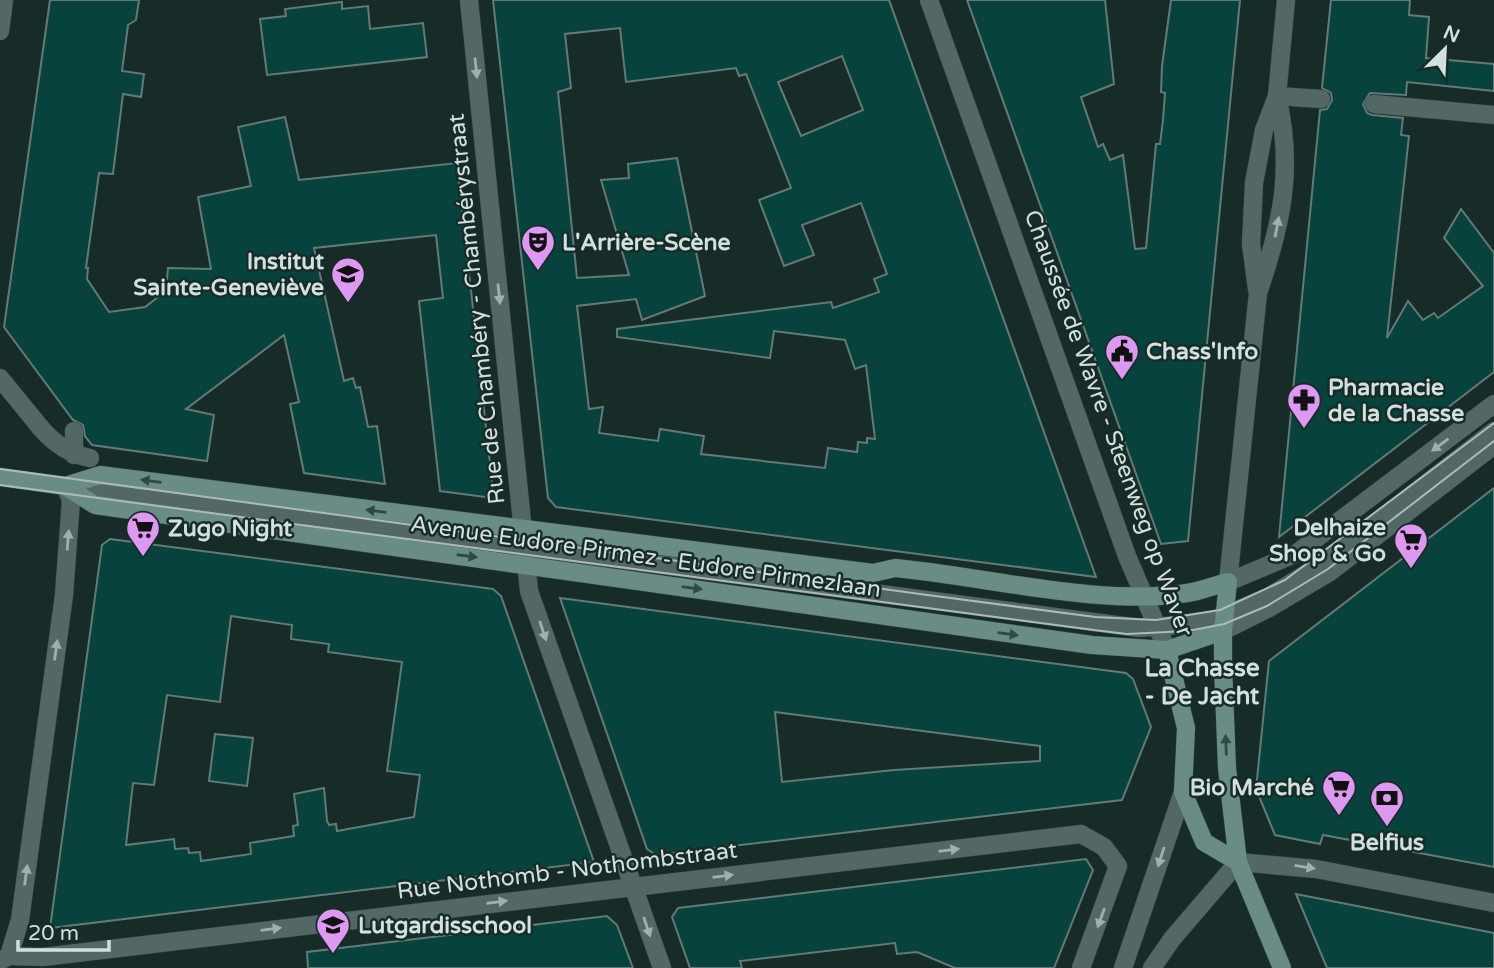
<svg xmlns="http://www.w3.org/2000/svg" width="1494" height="968" font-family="'Varela Round',sans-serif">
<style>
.building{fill:#07423c;stroke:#637a76;stroke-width:2;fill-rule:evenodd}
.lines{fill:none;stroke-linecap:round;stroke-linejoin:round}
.service-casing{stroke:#354946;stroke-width:19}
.pedestrian-casing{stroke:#354946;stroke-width:19}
.minor-casing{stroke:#354946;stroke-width:19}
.tertiary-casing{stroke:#354946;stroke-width:19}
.secondary-casing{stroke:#354946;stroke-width:19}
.service{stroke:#536865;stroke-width:18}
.pedestrian{stroke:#536865;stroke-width:18}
.minor{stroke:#536865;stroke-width:18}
.tertiary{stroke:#536865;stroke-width:18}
.secondary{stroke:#6a8c87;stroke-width:18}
.tram{stroke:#acbbb8;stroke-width:2}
.oneway{fill:#a0b0ad}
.oneway2{fill:#304945}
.labels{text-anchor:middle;stroke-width:5;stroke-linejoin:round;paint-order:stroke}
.poi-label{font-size:23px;font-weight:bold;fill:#d3e0dd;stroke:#172c29;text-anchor:start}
.street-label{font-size:23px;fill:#d3e0dd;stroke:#172c29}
.neighbourhood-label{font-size:24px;font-weight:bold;fill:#d3e0dd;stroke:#172c29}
</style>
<rect width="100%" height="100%" fill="#172c29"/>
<g class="building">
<path d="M50 0H139L136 20 128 25 122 71 144 74 141 97 123 94 113 174 99 173 86 268H88L87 279 109 312 145 307 166 291 168 268 211 269 198 197 251 186 238 127 285 117 299 180 457 163 492 482V488L485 497 440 491 419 301 443 298 436 235 314 248 344 381 353 378 356 388 360 387 368 427 377 426 385 484 304 473 290 404 299 402 284 335 186 409 214 415 207 461 92 445 85 436 83 425 73 420 4 327Z"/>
<path d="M493 0H889L1096 577 556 507 548 498ZM620 28 626 82 736 68 739 76 746 74 791 188 759 200 784 266 814 255 802 225 861 203 887 274 874 279 879 292 833 308 831 302 617 329V337L770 358 774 331 845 340 855 369 866 365 875 439 867 438V443L858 442 857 452 828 448 825 468 701 454 704 436 660 429 658 441 599 433 603 407 589 409 577 306 636 299 642 320 705 296 677 158 628 164 629 178 601 180 629 275 577 278 558 92 571 88 565 34ZM842 56 863 110 801 136 778 82Z"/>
<path d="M967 0H1105L1114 84 1081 97 1098 147 1103 144 1110 160 1123 155 1135 249 1146 248 1156 144H1160L1163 120 1165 93 1161 92 1162 66 1171 0H1240L1188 541 1161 544Z"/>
<path d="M1331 0H1410L1409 15 1429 17 1426 58 1494 64V91L1407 82 1406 95 1370 93 1363 104 1367 113 1372 115 1403 118 1401 135 1409 136 1387 338 1408 301 1423 320 1434 313 1438 318 1483 286 1444 238 1461 209 1494 253V372L1279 537 1320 110 1327 109 1332 100 1331 93 1322 88Z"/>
<path d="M342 2V9L368 6 370 29 423 23 427 57 267 75 260 19 286 16 285 9Z"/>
<path d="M1494 488V867L1323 835 1320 844 1275 835 1256 789 1269 661Z"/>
<path d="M110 539 493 589 501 596 594 862 50 928 102 545ZM231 616 292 625 291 639 329 644 328 652 402 662 387 771 420 775 414 817 337 831 336 824 329 825 327 821 324 788 294 794 298 825 293 826 294 836 250 843 251 854 201 861 200 852 189 853 188 848 175 849 174 839 126 845 133 783 154 785 167 695 220 702Z"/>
<path d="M560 598 1126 673 1133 679 1151 727 1122 800 656 855 647 849ZM775 712 1040 746V761L894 770 782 782Z"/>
<path d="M215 734 253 738 247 786 209 781Z"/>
<path d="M1086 859 1093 870 1054 968H955L917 952 897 954 895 943 740 961 742 968H690L672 917 678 908Z"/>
<path d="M1296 894 1494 933V968H1327Z"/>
<path d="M607 916 617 925 633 968H308L307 952Z"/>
</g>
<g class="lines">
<g class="service-casing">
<g id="service">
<path d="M1277 96 1321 99"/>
<path d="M1374 104 1494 115"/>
<path d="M65 486 1139 628 1179 625 1216 619 1268 597 1324 563 1494 431"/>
</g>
</g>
<g class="pedestrian-casing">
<g id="pedestrian">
<path d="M40 427C54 444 69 454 90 458"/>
<path d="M74 431V455"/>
</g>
</g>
<g class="minor-casing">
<g id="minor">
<path d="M469 0 529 591 662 968"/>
<path d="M0 31 4 0"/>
<path d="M0 378 40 427"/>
<path d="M1238 862 1316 869 1494 903"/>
<path d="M9 956 43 957 1081 834 1104 847 1118 866 1081 968"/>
<path d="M0 961 9 956 20 920 64 595 71 500 65 486"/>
</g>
</g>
<g class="tertiary-casing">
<g id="tertiary">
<path d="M929 0 1127 556 1167 650"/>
<path d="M1277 96C1294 169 1282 223 1258 293L1228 582 1297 553 1494 404"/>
<path d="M1257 289 1251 244 1254 183 1264 130 1277 96 1286 0"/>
<path d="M1223 631 1269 608 1330 572 1494 445"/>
<path d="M1123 968 1183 792"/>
<path d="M1152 968 1172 939 1238 862"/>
</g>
</g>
<g class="secondary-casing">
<g id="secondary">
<path d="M0 477 65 486 100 475 873 573 895 568C983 576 1101 607 1187 593 1201 591 1215 585 1228 582L1223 631V665L1227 768 1238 862 1282 968"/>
<path d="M65 486 95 505 1092 645 1167 650 1223 631"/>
<path d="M1167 650 1186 728 1183 792 1204 842 1238 862"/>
</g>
</g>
<use href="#service" class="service"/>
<use href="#pedestrian" class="pedestrian"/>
<use href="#minor" class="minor"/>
<use href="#tertiary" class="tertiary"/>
<use href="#secondary" class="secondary"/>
<g class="tram">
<path d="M0 469 920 594 1095 617 1156 620 1220 610 1285 580 1494 423"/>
<path d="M0 485 1094 630 1127 634 1188 631 1224 624 1267 606 1328 569 1494 441"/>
</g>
</g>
<defs><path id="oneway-solid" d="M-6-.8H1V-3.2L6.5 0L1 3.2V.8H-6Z" transform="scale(1.75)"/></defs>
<g class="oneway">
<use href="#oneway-solid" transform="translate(476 68) rotate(84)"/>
<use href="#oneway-solid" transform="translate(1277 227) rotate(-79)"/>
<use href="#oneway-solid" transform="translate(499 294) rotate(84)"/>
<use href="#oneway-solid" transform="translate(1440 445) rotate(143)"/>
<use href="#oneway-solid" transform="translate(68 540) rotate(-85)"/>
<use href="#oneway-solid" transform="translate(543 631) rotate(71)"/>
<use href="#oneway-solid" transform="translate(56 650) rotate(-82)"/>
<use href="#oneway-solid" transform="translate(949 850) rotate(-7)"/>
<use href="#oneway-solid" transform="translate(1161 857) rotate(108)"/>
<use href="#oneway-solid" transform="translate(1305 867) rotate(9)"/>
<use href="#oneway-solid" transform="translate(26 875) rotate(-82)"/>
<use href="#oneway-solid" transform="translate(723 876) rotate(-7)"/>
<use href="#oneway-solid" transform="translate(497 902) rotate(-7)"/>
<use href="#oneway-solid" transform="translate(1101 918) rotate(110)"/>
<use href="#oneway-solid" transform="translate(647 927) rotate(71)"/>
<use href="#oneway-solid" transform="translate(271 929) rotate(-7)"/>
</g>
<g class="oneway2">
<use href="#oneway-solid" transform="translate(151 481) rotate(-173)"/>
<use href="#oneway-solid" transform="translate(376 511) rotate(-173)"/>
<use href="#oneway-solid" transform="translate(467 556) rotate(8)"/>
<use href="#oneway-solid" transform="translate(692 588) rotate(8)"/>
<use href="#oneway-solid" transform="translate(1008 634) rotate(7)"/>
<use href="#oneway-solid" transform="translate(1226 745) rotate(-92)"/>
</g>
<defs>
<g id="theatre-pin" transform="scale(1.75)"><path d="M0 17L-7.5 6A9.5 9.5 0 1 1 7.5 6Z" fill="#de98f2" stroke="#172c29"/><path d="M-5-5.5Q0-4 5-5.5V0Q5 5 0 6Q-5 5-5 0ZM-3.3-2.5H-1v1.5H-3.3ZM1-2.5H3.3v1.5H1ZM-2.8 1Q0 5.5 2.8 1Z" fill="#111"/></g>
<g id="school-pin" transform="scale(1.75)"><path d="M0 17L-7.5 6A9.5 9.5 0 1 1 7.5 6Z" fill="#de98f2" stroke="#172c29"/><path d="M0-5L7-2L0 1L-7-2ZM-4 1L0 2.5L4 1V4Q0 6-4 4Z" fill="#111"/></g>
<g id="civic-pin" transform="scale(1.75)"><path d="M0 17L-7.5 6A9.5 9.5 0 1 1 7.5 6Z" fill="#de98f2" stroke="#172c29"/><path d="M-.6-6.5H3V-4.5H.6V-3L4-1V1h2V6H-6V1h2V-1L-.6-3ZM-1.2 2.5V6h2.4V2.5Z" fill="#111"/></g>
<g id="pharmacy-pin" transform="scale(1.75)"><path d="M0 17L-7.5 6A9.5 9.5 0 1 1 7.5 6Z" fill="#de98f2" stroke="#172c29"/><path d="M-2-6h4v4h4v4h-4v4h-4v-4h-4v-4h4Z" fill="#111"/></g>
<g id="supermarket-pin" transform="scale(1.75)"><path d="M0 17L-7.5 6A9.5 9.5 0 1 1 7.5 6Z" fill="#de98f2" stroke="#172c29"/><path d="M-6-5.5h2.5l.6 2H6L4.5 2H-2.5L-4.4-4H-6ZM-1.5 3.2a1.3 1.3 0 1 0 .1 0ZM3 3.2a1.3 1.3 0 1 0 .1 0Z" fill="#111"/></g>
<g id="bank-pin" transform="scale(1.75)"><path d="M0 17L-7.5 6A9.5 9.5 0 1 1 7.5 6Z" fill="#de98f2" stroke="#172c29"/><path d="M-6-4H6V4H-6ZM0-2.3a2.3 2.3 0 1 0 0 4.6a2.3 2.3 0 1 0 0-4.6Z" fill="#111"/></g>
</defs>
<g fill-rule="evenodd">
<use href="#theatre-pin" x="538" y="242"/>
<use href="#school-pin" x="348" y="274"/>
<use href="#civic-pin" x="1122" y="351"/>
<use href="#pharmacy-pin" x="1304" y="400"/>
<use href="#supermarket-pin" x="143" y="528"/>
<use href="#supermarket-pin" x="1411" y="540"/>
<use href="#supermarket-pin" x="1339" y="787"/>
<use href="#bank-pin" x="1387" y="798"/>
<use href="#school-pin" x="333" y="925"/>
</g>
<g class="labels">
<g class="poi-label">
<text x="562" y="250">L'Arrière-Scène</text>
<text x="324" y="269" text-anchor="end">Institut<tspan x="324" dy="26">Sainte-Geneviève</tspan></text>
<text x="1146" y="359">Chass'Info</text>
<text x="1328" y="395">Pharmacie<tspan x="1328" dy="26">de la Chasse</tspan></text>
<text x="1386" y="535" text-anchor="end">Delhaize<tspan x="1386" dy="26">Shop &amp; Go</tspan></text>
<text x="168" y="536">Zugo Night</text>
<text x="1314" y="795" text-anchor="end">Bio Marché</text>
<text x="1387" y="850" text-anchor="middle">Belfius</text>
<text x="358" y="933">Lutgardisschool</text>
</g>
<g class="street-label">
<text transform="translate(476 309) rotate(-96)" y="8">Rue de Chambéry - Chambérystraat</text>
<text transform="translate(1109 423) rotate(70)" y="8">Chaussée de Wavre - Steenweg op Waver</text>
<text transform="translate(646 556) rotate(8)" y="8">Avenue Eudore Pirmez - Eudore Pirmezlaan</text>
<text transform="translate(567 870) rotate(-7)" y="8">Rue Nothomb - Nothombstraat</text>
</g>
<g class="neighbourhood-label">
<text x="1202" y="676">La Chasse<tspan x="1202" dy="28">- De Jacht</tspan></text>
</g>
</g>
<g transform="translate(1445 49) rotate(24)" stroke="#172c29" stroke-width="5" paint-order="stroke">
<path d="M0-5L12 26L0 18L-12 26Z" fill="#d3e0dd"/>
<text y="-10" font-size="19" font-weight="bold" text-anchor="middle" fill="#d3e0dd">N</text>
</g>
<path d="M18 940v10h91v-10" fill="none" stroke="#d3e0dd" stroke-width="3.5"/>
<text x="28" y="940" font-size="21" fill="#d3e0dd" stroke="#172c29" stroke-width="5" paint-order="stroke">20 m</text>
</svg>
